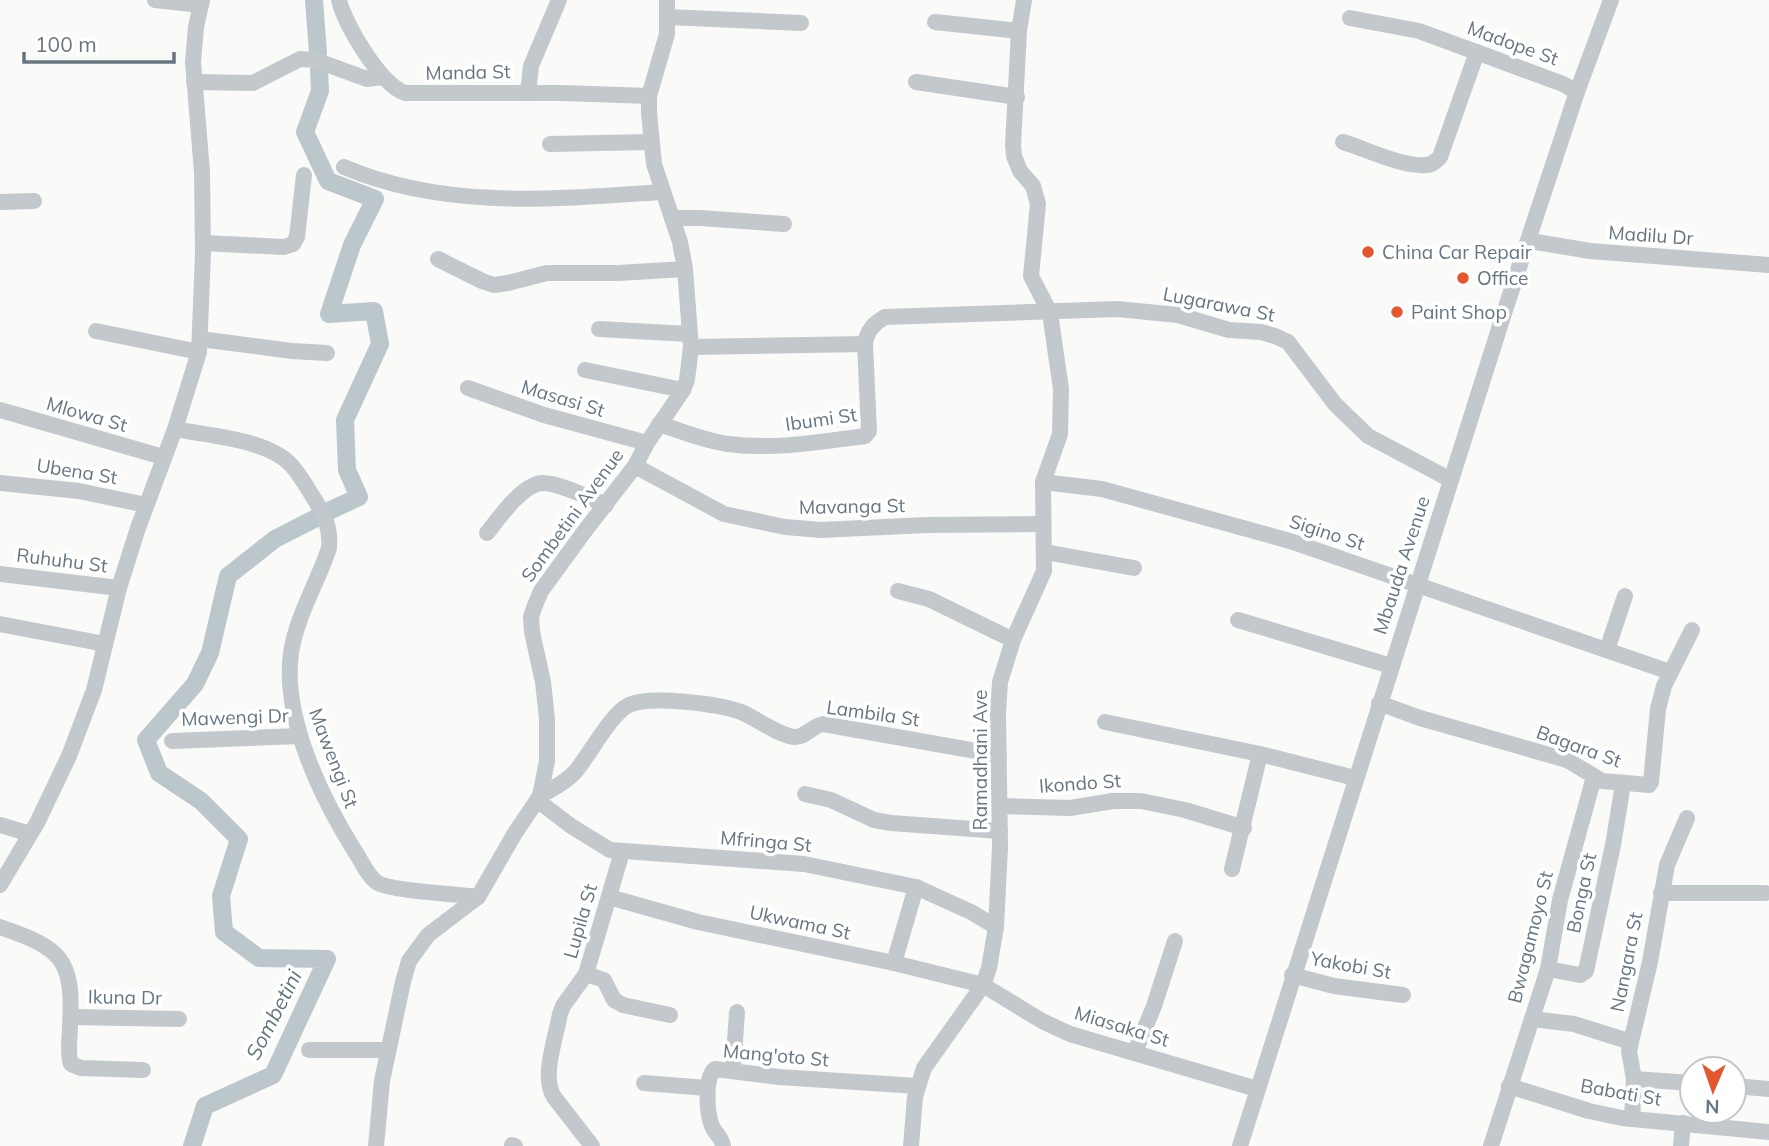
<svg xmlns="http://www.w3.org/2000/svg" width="1769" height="1146" font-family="Mulish,sans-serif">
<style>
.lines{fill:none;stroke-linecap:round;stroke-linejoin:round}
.river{stroke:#bbc7cb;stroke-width:18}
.minor{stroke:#c3c8cc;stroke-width:16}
.poi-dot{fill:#e4572e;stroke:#fff;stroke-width:2.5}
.labels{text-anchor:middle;stroke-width:7;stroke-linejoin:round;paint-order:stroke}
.street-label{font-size:19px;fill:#657683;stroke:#fff}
.poi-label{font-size:19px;fill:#657683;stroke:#fff;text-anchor:start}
.water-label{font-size:21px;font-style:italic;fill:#60757c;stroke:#fff}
</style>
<rect width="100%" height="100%" fill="#fafaf8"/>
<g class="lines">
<g class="river">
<path d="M314 0 318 53"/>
<path d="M319 70 320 91 305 132 328 181 375 199 352 245 329 314 374 311 380 344 345 420 347 470 359 497 331 510"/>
<path d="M192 1146 205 1106 273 1075 327 959 259 958 224 932 221 896 239 839 201 801 159 773 146 740 195 684 210 653 228 576 275 539 316 518"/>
</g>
<g class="minor">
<path d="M155 0 201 5"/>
<path d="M339 0C345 25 380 84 405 93H563L649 96"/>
<path d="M667 17 801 23"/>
<path d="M1350 18 1419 31 1563 84 1577 92"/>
<path d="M935 22 1019 31"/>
<path d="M194 82 253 83 300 59 315 60 367 79 383 77"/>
<path d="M916 82 1017 97"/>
<path d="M528 93 531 66 559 0"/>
<path d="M1343 142C1366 149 1402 167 1426 165 1432 165 1436 161 1440 157L1477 52"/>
<path d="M550 144 651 142"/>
<path d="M344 167C444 210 556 199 662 192"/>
<path d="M0 202 34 201"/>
<path d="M672 218H700L784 224"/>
<path d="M1530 241 1590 251 1769 265"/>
<path d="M203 243 284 247 293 244 297 237 304 175"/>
<path d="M438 259 482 281 494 285 508 283 547 273H618L685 269"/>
<path d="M599 329 689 334"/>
<path d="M96 331 199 352"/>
<path d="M200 339 292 351 327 353"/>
<path d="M691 347 865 344"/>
<path d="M585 370 683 390"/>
<path d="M468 388 544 415 647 443"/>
<path d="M0 410 163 457"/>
<path d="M659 424C682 431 705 441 728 444 774 450 820 442 865 436L869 431 865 344C867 331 873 324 885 317L1117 309 1178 315 1229 330 1261 332 1275 336 1288 342 1335 404 1368 436 1451 480"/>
<path d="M175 429C209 436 268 439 292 466 300 475 307 487 313 497 324 514 331 527 329 548 318 582 296 617 291 653 282 718 322 799 356 853 362 862 368 877 378 883 392 891 457 894 478 897"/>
<path d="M635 466 724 514 785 527 821 530 926 525 1042 524"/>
<path d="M1043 482 1102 489 1290 541 1670 672"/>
<path d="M0 483 79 491 146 505"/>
<path d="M487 533C499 518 523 483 543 483 560 483 589 498 606 505"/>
<path d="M1045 552 1134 568"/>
<path d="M0 574 119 588"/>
<path d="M898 591 929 599 1013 640"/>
<path d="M1238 620 1391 666"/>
<path d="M0 624 105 644"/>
<path d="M1607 650 1625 596"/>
<path d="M1379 703 1420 718 1567 760 1602 781 1649 785 1651 782 1658 709 1664 686 1692 630"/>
<path d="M1105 722 1260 754 1355 778"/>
<path d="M172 741 300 736"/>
<path d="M805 794 831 800 874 820 891 823 1000 831"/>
<path d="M540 796C552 789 565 783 575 772 589 756 611 713 629 705 650 695 719 704 741 712 756 718 779 736 795 737 806 737 812 726 823 724L999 755"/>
<path d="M537 800 571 826 610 850 804 864 916 887 971 912 996 927"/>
<path d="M1000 806 1070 808 1113 801H1141L1185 810 1244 828"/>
<path d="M0 825 30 834"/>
<path d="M1232 869 1260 754"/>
<path d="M0 885 37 823 69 756 94 690 119 588 138 528 175 429 199 352 203 254 202 172 193 62 196 27 202 0"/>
<path d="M1661 893H1765"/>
<path d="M609 897 698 922 894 963 983 985 1042 1021 1070 1034 1257 1089"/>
<path d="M0 927C61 948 74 958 70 1026 70 1038 67 1052 71 1064L81 1068 143 1070"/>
<path d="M894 963 916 887"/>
<path d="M1548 969 1580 975 1586 971 1613 845 1623 784"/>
<path d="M586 974 604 980 614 1000 623 1005 670 1015"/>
<path d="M1292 975 1334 986 1403 995"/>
<path d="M71 1017 179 1019"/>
<path d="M1532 1019 1574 1024 1631 1042"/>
<path d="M309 1050H388"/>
<path d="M1135 1052 1154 1006 1175 941"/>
<path d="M733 1070 737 1012"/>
<path d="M1634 1079 1692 1083"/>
<path d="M644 1083 707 1088"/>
<path d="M1509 1086 1589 1111 1622 1118 1769 1132"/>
<path d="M1734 1086 1769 1089"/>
<path d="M1632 1119 1634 1079 1629 1051 1631 1042 1650 962 1667 865 1687 818"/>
<path d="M512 1145 515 1146"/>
<path d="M376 1146 382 1081 403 982 409 961 428 935 478 897 515 833 540 796 547 761V719L543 682 532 632 531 617 534 608 541 591 584 532 635 466 647 443 683 390 687 380 691 347 685 269 680 242 654 164 649 113V96L667 34V0"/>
<path d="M592 1146 554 1097C541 1077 556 1037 560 1014L563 1006 586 974 622 852"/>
<path d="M723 1146C722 1137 715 1134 712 1126 707 1114 704 1078 715 1069L779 1077 917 1086"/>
<path d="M911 1146 915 1097 924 1068 983 985 989 968 996 927 1000 847 998 713 1000 682 1013 640 1044 571 1043 482 1060 434 1061 389 1050 313 1031 276 1038 204 1033 186 1020 171 1014 156 1013 145 1019 31 1024 0"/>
<path d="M1240 1146 1505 310 1577 92 1611 0"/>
<path d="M1491 1146 1548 969 1560 900 1594 777"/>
<path d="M1681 1146 1683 1123"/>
</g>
</g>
<g class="poi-dot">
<circle cx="1368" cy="252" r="7"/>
<circle cx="1463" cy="278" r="7"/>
<circle cx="1397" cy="312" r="7"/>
</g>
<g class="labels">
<g class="street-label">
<text transform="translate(1513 43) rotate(20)" y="7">Madope St</text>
<text transform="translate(468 72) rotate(-1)" y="7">Manda St</text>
<text transform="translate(1651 235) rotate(4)" y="7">Madilu Dr</text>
<text transform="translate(1219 304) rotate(11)" y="7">Lugarawa St</text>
<text transform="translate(563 398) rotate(17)" y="7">Masasi St</text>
<text transform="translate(87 414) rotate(16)" y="7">Mlowa St</text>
<text transform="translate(821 419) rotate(-8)" y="7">Ibumi St</text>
<text transform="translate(77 471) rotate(9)" y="7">Ubena St</text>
<text transform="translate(852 506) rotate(-1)" y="7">Mavanga St</text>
<text transform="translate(572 515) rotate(-54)" y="7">Sombetini Avenue</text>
<text transform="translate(1327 532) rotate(18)" y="7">Sigino St</text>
<text transform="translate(62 560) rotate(7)" y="7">Ruhuhu St</text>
<text transform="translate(1401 565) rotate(-72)" y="7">Mbauda Avenue</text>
<text transform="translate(873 713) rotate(8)" y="7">Lambila St</text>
<text transform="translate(235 717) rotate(-2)" y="7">Mawengi Dr</text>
<text transform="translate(1579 746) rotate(20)" y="7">Bagara St</text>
<text transform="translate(334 758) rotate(69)" y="7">Mawengi St</text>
<text transform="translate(980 760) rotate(-90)" y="7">Ramadhani Ave</text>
<text transform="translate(1080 783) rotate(-4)" y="7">Ikondo St</text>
<text transform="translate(766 841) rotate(5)" y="7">Mfringa St</text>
<text transform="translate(1581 893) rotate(-78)" y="7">Bonga St</text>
<text transform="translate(580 921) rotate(-74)" y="7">Lupila St</text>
<text transform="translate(800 922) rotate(12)" y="7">Ukwama St</text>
<text transform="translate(1530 937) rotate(-76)" y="7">Bwagamoyo St</text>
<text transform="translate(1626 962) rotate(-79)" y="7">Nangara St</text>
<text transform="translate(1351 965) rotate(10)" y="7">Yakobi St</text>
<text transform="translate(125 997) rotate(1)" y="7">Ikuna Dr</text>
<text transform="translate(1122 1026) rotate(17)" y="7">Miasaka St</text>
<text transform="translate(776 1055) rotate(5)" y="7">Mang'oto St</text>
<text transform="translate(1621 1092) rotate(10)" y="7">Babati St</text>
</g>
<g class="poi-label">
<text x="1382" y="259">China Car Repair</text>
<text x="1477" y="285">Office</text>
<text x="1411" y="319">Paint Shop</text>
</g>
<g class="water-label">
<text transform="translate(274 1015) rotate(-63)" y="7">Sombetini</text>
</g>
</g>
<g transform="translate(1713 1090) rotate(182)"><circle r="33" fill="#ffffff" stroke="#c1c8cd" stroke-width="2"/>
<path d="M0-5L12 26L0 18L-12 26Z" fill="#e4572e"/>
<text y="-10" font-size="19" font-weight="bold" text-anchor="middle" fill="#657683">N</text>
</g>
<path d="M24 52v10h150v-10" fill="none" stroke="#657683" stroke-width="3.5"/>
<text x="35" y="52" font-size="21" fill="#657683" stroke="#ffffff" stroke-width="5" paint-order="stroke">100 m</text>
</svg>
